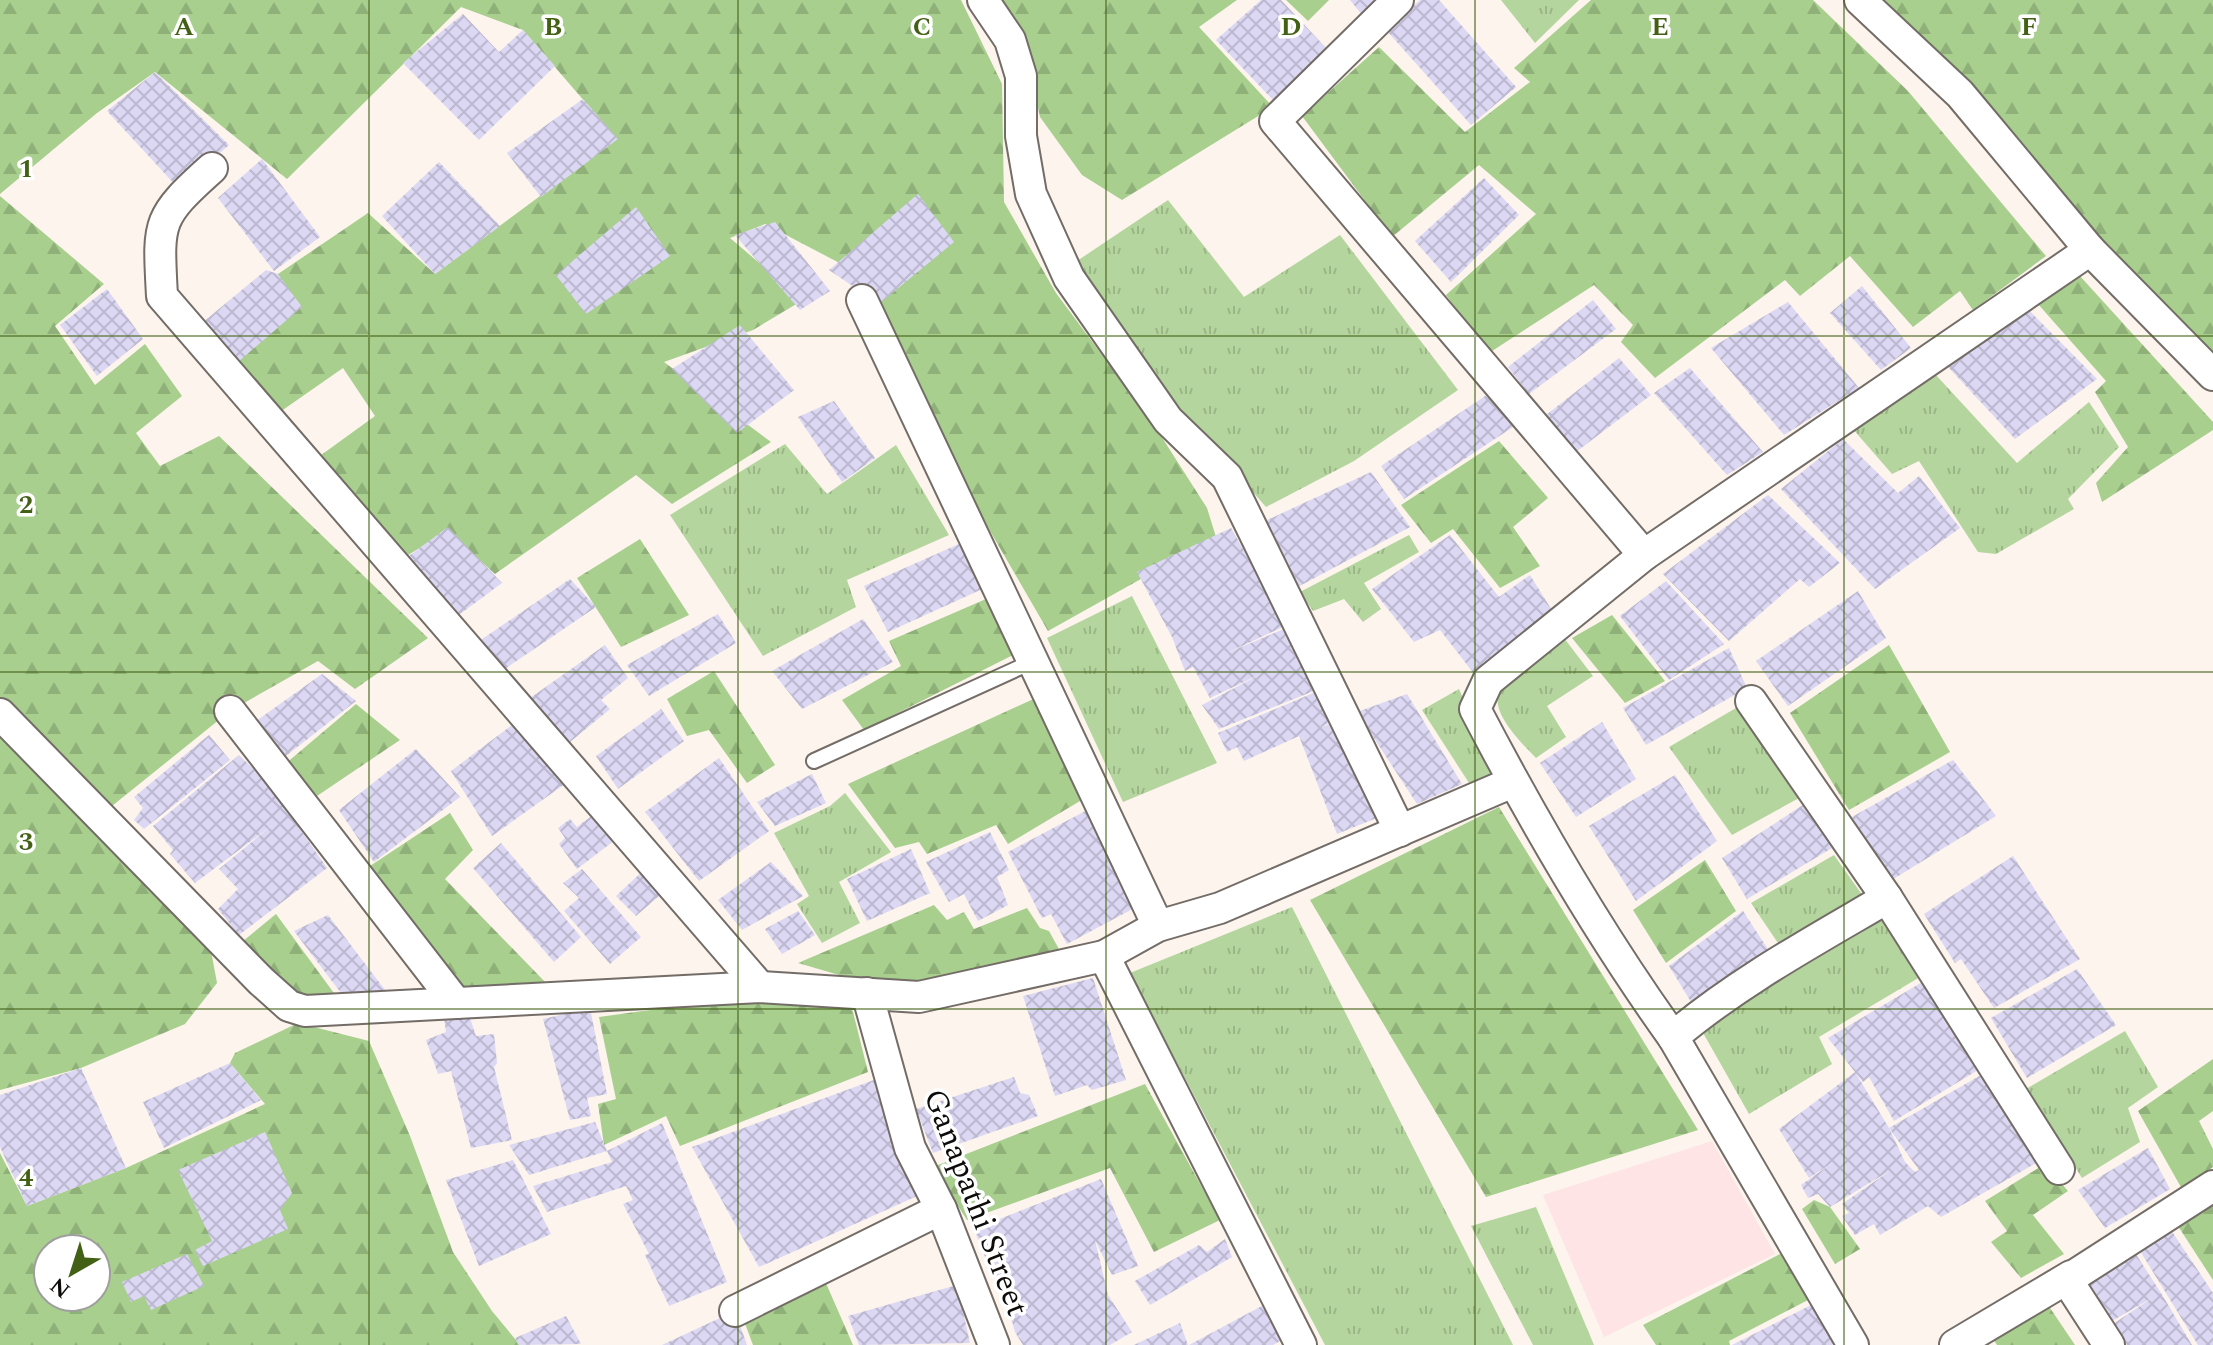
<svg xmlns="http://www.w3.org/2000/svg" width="2213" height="1345" font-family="Spectral,serif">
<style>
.medical{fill:#ffe4e5}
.grass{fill:url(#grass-tufts)}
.forest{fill:url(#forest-firs);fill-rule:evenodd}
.building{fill:url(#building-cross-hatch)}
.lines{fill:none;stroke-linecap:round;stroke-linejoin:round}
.lane-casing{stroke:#736c67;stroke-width:18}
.street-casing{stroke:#736c67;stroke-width:34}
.lane{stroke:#fff;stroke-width:14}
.street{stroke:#fff;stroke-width:30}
.grid{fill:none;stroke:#436115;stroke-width:2;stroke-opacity:0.55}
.labels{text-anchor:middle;stroke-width:7;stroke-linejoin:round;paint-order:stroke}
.street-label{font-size:32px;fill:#0e0c0a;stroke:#fff}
.grid-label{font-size:26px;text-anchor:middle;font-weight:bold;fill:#436115;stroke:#fff;stroke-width:7;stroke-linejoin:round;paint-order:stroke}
</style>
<defs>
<pattern id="grass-tufts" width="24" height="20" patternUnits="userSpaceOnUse" patternTransform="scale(2)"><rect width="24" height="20" fill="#b4d59d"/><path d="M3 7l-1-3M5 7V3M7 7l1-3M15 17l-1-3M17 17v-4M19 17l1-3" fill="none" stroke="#9ab686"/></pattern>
<pattern id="forest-firs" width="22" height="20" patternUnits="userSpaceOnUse" patternTransform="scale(2)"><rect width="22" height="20" fill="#a8cf8e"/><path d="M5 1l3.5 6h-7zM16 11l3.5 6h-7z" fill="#8fb179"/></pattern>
<pattern id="building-cross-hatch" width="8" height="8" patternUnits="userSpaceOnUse" patternTransform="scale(2)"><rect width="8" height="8" fill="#dcd8f4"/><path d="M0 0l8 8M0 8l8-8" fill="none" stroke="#bcb8d0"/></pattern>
</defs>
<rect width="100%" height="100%" fill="#fcf4ed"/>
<path class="medical" d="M1712 1141 1775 1254 1604 1337 1543 1195Z"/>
<g class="grass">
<path d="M1501 0H1579L1535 43Z"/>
<path d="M1168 200 1244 297 1340 235 1458 390 1354 461 1266 507 1183 412 1071 265Z"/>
<path d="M1935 374 2017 463 2089 402 2119 447 2068 499 2074 509 1996 554 1978 552 1919 461 1892 474 1852 428Z"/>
<path d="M785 444 827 494 896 445 949 535 847 580 856 607 763 656 670 515Z"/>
<path d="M1409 535 1419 552 1364 583 1381 609 1363 622 1344 599 1313 611 1300 592Z"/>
<path d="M1132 596 1217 763 1123 802 1047 638Z"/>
<path d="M1564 638 1593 676 1547 706 1566 737 1536 758C1467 689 1500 685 1564 638Z"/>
<path d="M1459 689 1497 775 1471 786 1422 710Z"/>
<path d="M1736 708 1799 798 1732 835 1669 747Z"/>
<path d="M845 793 891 852 839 882 860 923 822 943 797 904 809 896 774 833 830 806Z"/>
<path d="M1834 855 1863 896 1780 946 1751 903Z"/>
<path d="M1292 907 1513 1345H1325L1130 973Z"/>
<path d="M1883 908 1920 977 1819 1037 1832 1064 1749 1114 1702 1031 1708 1022Z"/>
<path d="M2125 1031 2158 1087 2128 1108 2140 1142 2082 1178 2026 1089Z"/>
<path d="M1536 1207 1594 1345H1533L1471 1226Z"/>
</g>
<g class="forest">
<path d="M0 0H961L1002 84 1004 202 1056 293 1154 425 1207 508 1216 537 1048 631 986 524 879 304 849 268 765 224 730 238 803 300 753 330 664 362 771 442 672 504 636 475 495 574 447 531 392 565 306 466 375 416 343 368 267 421 231 364 278 274 368 213 435 274 617 139 523 30 461 7 287 179 155 72 97 113 0 194Z"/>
<path d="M992 0H1237L1199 27 1273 107 1122 200 1082 175 1040 117 1024 46Z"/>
<path d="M1286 0H1329L1308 21Z"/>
<path d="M1591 0H1813L1908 91 2046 256 1973 310 1960 291 1913 327 1850 256 1800 296 1785 280 1655 378 1621 342 1633 325 1594 285 1489 353 1446 295 1536 214 1479 165 1392 237 1302 116 1379 47 1465 132 1530 82 1514 68Z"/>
<path d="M1860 0H2213V372Z"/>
<path d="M0 196 104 284 55 326 95 385 145 344 182 396 136 433 160 466 219 436 428 638 355 689 318 661 230 711 112 806 0 697Z"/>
<path d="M2079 275 2213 422V430L2102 502 2096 483 2128 447 2095 392 2106 381 2038 304Z"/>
<path d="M1499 441 1548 498 1513 527 1540 566 1500 588 1453 529 1431 543 1401 505Z"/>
<path d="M640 539 689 615 621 647 577 578Z"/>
<path d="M986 599 1015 654 864 730 842 700 901 666 889 641Z"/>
<path d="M1612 615 1665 681 1625 703 1572 638Z"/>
<path d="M1889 645 1950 752 1849 810 1790 713Z"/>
<path d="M714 671 775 765 747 783 709 730 687 736 667 699Z"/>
<path d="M1040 696 1085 798 1008 844 996 825 927 854 919 842 895 848 848 784Z"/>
<path d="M356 704 400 740 314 798 284 765Z"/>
<path d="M0 736 211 951 217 983 185 1024 81 1068 0 1090Z"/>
<path d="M1499 807 1698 1130 1486 1197 1310 900Z"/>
<path d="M450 813 473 850 445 879 548 985 460 992 364 870Z"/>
<path d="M1705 860 1736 911 1666 963 1633 910Z"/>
<path d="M934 905 947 920 964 912 974 929 1027 908 1040 928 1049 931 1065 960 916 984 863 982 798 963Z"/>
<path d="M276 914 339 1000 299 1003 242 942Z"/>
<path d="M753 996 851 1004 868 1072 680 1146 666 1116 604 1145 598 1104 616 1099 599 1017Z"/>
<path d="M298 1023 369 1041 410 1136 453 1252 492 1311 520 1345H0V1153L27 1206 126 1168 265 1104 230 1063 235 1053ZM48 1249H96V1297H48Z"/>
<path d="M2213 1059V1111L2199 1121 2213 1149V1167L2182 1189 2138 1111Z"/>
<path d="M1145 1084 1220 1220 1154 1252 1110 1168 967 1220 933 1167Z"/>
<path d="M2045 1164 2068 1191 2033 1215 2064 1254 2021 1278 1991 1242 2007 1231 1985 1201Z"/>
<path d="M1814 1200 1830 1207 1860 1249 1835 1264 1802 1209Z"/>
<path d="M2213 1201V1280L2176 1223Z"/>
<path d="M1784 1252 1810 1299 1729 1341 1730 1345H1656L1643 1325Z"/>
<path d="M825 1281 853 1345H753L743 1318Z"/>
<path d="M2046 1302 2075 1345H1997L1991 1336Z"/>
</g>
<g class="building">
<path d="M1261 0H1281L1330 52 1274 101 1216 40Z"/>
<path d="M1350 0H1388L1367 21Z"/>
<path d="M1420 0H1439L1516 87 1471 125 1387 31Z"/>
<path d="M463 14 499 52 523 30 555 66 479 140 403 63Z"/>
<path d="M155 72 229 145 179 189 107 111Z"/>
<path d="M583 99 618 139 541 197 507 153Z"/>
<path d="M262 159 320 237 274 271 218 198Z"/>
<path d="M439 162 500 226 435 274 382 216Z"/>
<path d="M1484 178 1519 215 1451 282 1415 241Z"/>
<path d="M918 194 954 242 879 304 829 270Z"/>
<path d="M636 207 670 256 586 314 556 275Z"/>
<path d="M775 222 830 291 800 310 735 235Z"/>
<path d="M266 270 278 274 302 307 238 362 202 323Z"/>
<path d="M1862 286 1911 348 1881 370 1830 313Z"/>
<path d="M107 289 143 339 97 376 60 325Z"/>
<path d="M2018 299 2097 379 2015 439 1937 355Z"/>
<path d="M1593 300 1616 329 1529 394 1508 367Z"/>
<path d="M1788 302 1859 388 1784 435 1711 348Z"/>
<path d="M740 325 794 390 737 433 672 369Z"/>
<path d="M1619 358 1651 395 1572 455 1537 422Z"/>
<path d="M1690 368 1763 452 1727 475 1654 393Z"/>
<path d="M1494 390 1519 423 1404 499 1381 466Z"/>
<path d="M834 401 875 458 842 482 798 417Z"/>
<path d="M1843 439 1898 493 1919 476 1960 528 1875 589 1781 489Z"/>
<path d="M1371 472 1410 527 1294 589 1265 521Z"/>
<path d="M1768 495 1840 563 1809 587 1800 579 1729 641 1663 574Z"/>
<path d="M448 527 502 583 448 623 394 567Z"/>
<path d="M1231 528 1287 625 1225 654 1286 628 1314 691 1219 729 1202 705 1263 673 1210 698 1193 667 1185 671 1172 637 1137 572Z"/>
<path d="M1450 535 1499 597 1530 575 1558 620 1475 675 1440 630 1414 642 1372 589Z"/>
<path d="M968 540 989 586 888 632 864 586Z"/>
<path d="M570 579 596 607 496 675 472 646Z"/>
<path d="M1666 581 1724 644 1669 680 1620 616Z"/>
<path d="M1858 591 1886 638 1788 706 1756 661Z"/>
<path d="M718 614 736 643 649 696 627 665Z"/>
<path d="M863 619 893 662 802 709 772 671Z"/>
<path d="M605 645 628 678 601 700 610 709 564 747 526 701Z"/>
<path d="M1729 648 1747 688 1646 745 1623 708Z"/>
<path d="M322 674 356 701 282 759 252 724Z"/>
<path d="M1318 691 1333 721 1319 728 1337 721 1379 817 1337 834 1299 736 1244 761 1237 747 1227 752 1218 733Z"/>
<path d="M1407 694 1462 784 1417 804 1357 712Z"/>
<path d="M661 709 684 741 618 789 596 756Z"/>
<path d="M520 719 569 781 492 836 451 771Z"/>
<path d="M1602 722 1636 779 1576 817 1540 763Z"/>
<path d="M209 735 230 760 144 829 134 820 143 808 134 797Z"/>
<path d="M416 749 460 797 374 862 339 810Z"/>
<path d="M239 755 268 783 327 868 239 935 218 909 238 889 219 869 271 826 195 883 170 854 173 850 153 826Z"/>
<path d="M719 758 769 831 699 881 645 812Z"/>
<path d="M1953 760 1996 816 1890 881 1852 817Z"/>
<path d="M812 774 826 803 775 826 757 802Z"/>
<path d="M1675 775 1717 841 1636 901 1589 826Z"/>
<path d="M1806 803 1832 848 1747 899 1722 858Z"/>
<path d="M1091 808 1140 905 1067 944 1051 914 1042 918 1008 852Z"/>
<path d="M598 811 619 837 577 869 559 844 565 838 558 828 570 819 577 827Z"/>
<path d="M990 832 1009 870 997 877 1008 905 978 921 964 894 949 902 926 862Z"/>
<path d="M501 843 581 937 554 962 473 868Z"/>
<path d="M911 849 930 893 867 921 847 879Z"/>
<path d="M2013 856 2080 959 1994 1008 1961 959 1955 963 1924 914Z"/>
<path d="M771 862 803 896 742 930 718 900Z"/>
<path d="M646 868 666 890 636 916 616 896Z"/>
<path d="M582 869 641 937 610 964 564 911 579 898 563 883Z"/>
<path d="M798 911 815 935 782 954 765 929Z"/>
<path d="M1743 911 1777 963 1699 1015 1669 966Z"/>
<path d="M328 915 385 990 350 1005 294 931Z"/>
<path d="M2077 969 2116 1025 2027 1078 1991 1018Z"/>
<path d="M1093 978 1126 1080 1092 1090 1087 1085 1055 1096 1023 996Z"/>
<path d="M1924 981 1978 1070 1894 1121 1869 1077 1863 1082 1855 1072 1889 1128 1905 1162 1915 1172 1919 1170 1889 1128 1981 1075 2009 1114 2036 1163 1941 1217 1928 1206 1880 1235 1874 1224 1855 1235 1842 1216 1849 1213 1842 1204 1891 1170 1830 1207 1818 1194 1808 1198 1801 1185 1835 1161 1809 1178 1779 1129 1855 1072 1828 1038Z"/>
<path d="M590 1008 607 1094 587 1098 591 1116 570 1120 543 1019Z"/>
<path d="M469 1015 476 1036 494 1034 497 1063 494 1067 512 1140 471 1148 451 1071 438 1074 426 1040 446 1032 444 1018Z"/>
<path d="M230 1063 261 1100 164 1148 143 1102Z"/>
<path d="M81 1068 126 1168 27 1206 0 1147V1095Z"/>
<path d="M890 1074 926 1192 759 1267 692 1147Z"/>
<path d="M1014 1077 1020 1093 1029 1095 1038 1116 933 1153 916 1109Z"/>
<path d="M595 1122 607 1151 529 1175 509 1145Z"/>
<path d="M662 1123 727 1282 669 1306 645 1255 649 1254 623 1204 633 1200 626 1186 547 1212 533 1186 612 1162 607 1151Z"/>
<path d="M265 1132 292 1193 280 1210 288 1229 203 1266 195 1250 212 1241 178 1170Z"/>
<path d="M2148 1148 2170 1189 2105 1228 2078 1190Z"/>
<path d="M513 1160 551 1234 479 1266 446 1180Z"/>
<path d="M1101 1179 1138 1266 1112 1275 1095 1240 1108 1295 1132 1332 1110 1345H1023L1015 1332 999 1275 993 1277 974 1229Z"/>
<path d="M2163 1218 2213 1293V1345H2198L2132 1238Z"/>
<path d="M1225 1239 1232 1257 1150 1305 1135 1281 1199 1245 1207 1252Z"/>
<path d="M2130 1245 2161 1293 2192 1345H2127L2113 1324 2152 1298 2105 1325 2071 1276Z"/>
<path d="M187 1254 204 1286 151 1310 144 1296 131 1302 122 1282Z"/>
<path d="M957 1285 970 1343 859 1345 848 1316Z"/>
<path d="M1273 1300 1291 1335 1273 1345H1189Z"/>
<path d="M1819 1301 1838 1341 1832 1345H1732Z"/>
<path d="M735 1311 747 1345H662Z"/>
<path d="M566 1316 581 1344 519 1345 515 1338Z"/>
<path d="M1180 1323 1188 1345H1134Z"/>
</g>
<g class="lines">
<g class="lane-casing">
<path id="lane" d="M814 761 1034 661"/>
</g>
<g class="street-casing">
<g id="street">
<path d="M983 0 1010 40 1021 76V136L1031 194 1069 278 1168 420 1227 477 1400 831"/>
<path d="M1398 0 1275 121 1644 555"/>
<path d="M1860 0 1960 94 2090 250 2213 375"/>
<path d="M212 168C156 218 158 222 162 296L760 987"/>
<path d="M862 300 1158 926"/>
<path d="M1751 701 1887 898 2059 1169"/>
<path d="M230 711 456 1003"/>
<path d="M0 714 261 981 289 1006 305 1011 760 987 919 997 1104 956 1158 926 1220 908 1513 782"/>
<path d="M1104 956 1301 1345"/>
<path d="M867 993 910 1148 941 1209 994 1345"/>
<path d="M1673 1037C1738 982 1814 941 1887 898"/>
<path d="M735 1311 941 1209"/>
<path d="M1853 1345 1673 1037C1599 934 1534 822 1475 709L1488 681 1644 555 2090 250"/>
<path d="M1955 1345 2071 1276"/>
<path d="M2109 1345 2067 1280 2213 1186"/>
</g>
</g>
<use href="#lane" class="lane"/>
<use href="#street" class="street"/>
</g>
<path class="grid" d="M369 0V1345M738 0V1345M1106 0V1345M1475 0V1345M1844 0V1345M0 336H2213M0 672H2213M0 1009H2213"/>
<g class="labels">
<g class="street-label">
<text transform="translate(977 1202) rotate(69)" y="11">Ganapathi Street</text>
</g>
</g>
<g class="grid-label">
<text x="184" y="35">A</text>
<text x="553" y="35">B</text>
<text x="922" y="35">C</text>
<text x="1291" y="35">D</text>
<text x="1660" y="35">E</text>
<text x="2029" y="35">F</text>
<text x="26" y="177">1</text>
<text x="26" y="513">2</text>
<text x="26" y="850">3</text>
<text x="26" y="1186">4</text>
</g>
<g transform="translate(72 1273) rotate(219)"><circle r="38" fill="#ffffff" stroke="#9f9e9d" stroke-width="2"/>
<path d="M0-6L14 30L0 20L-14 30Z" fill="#436115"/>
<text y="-12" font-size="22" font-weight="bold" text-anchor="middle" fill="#0e0c0a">N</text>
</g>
</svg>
